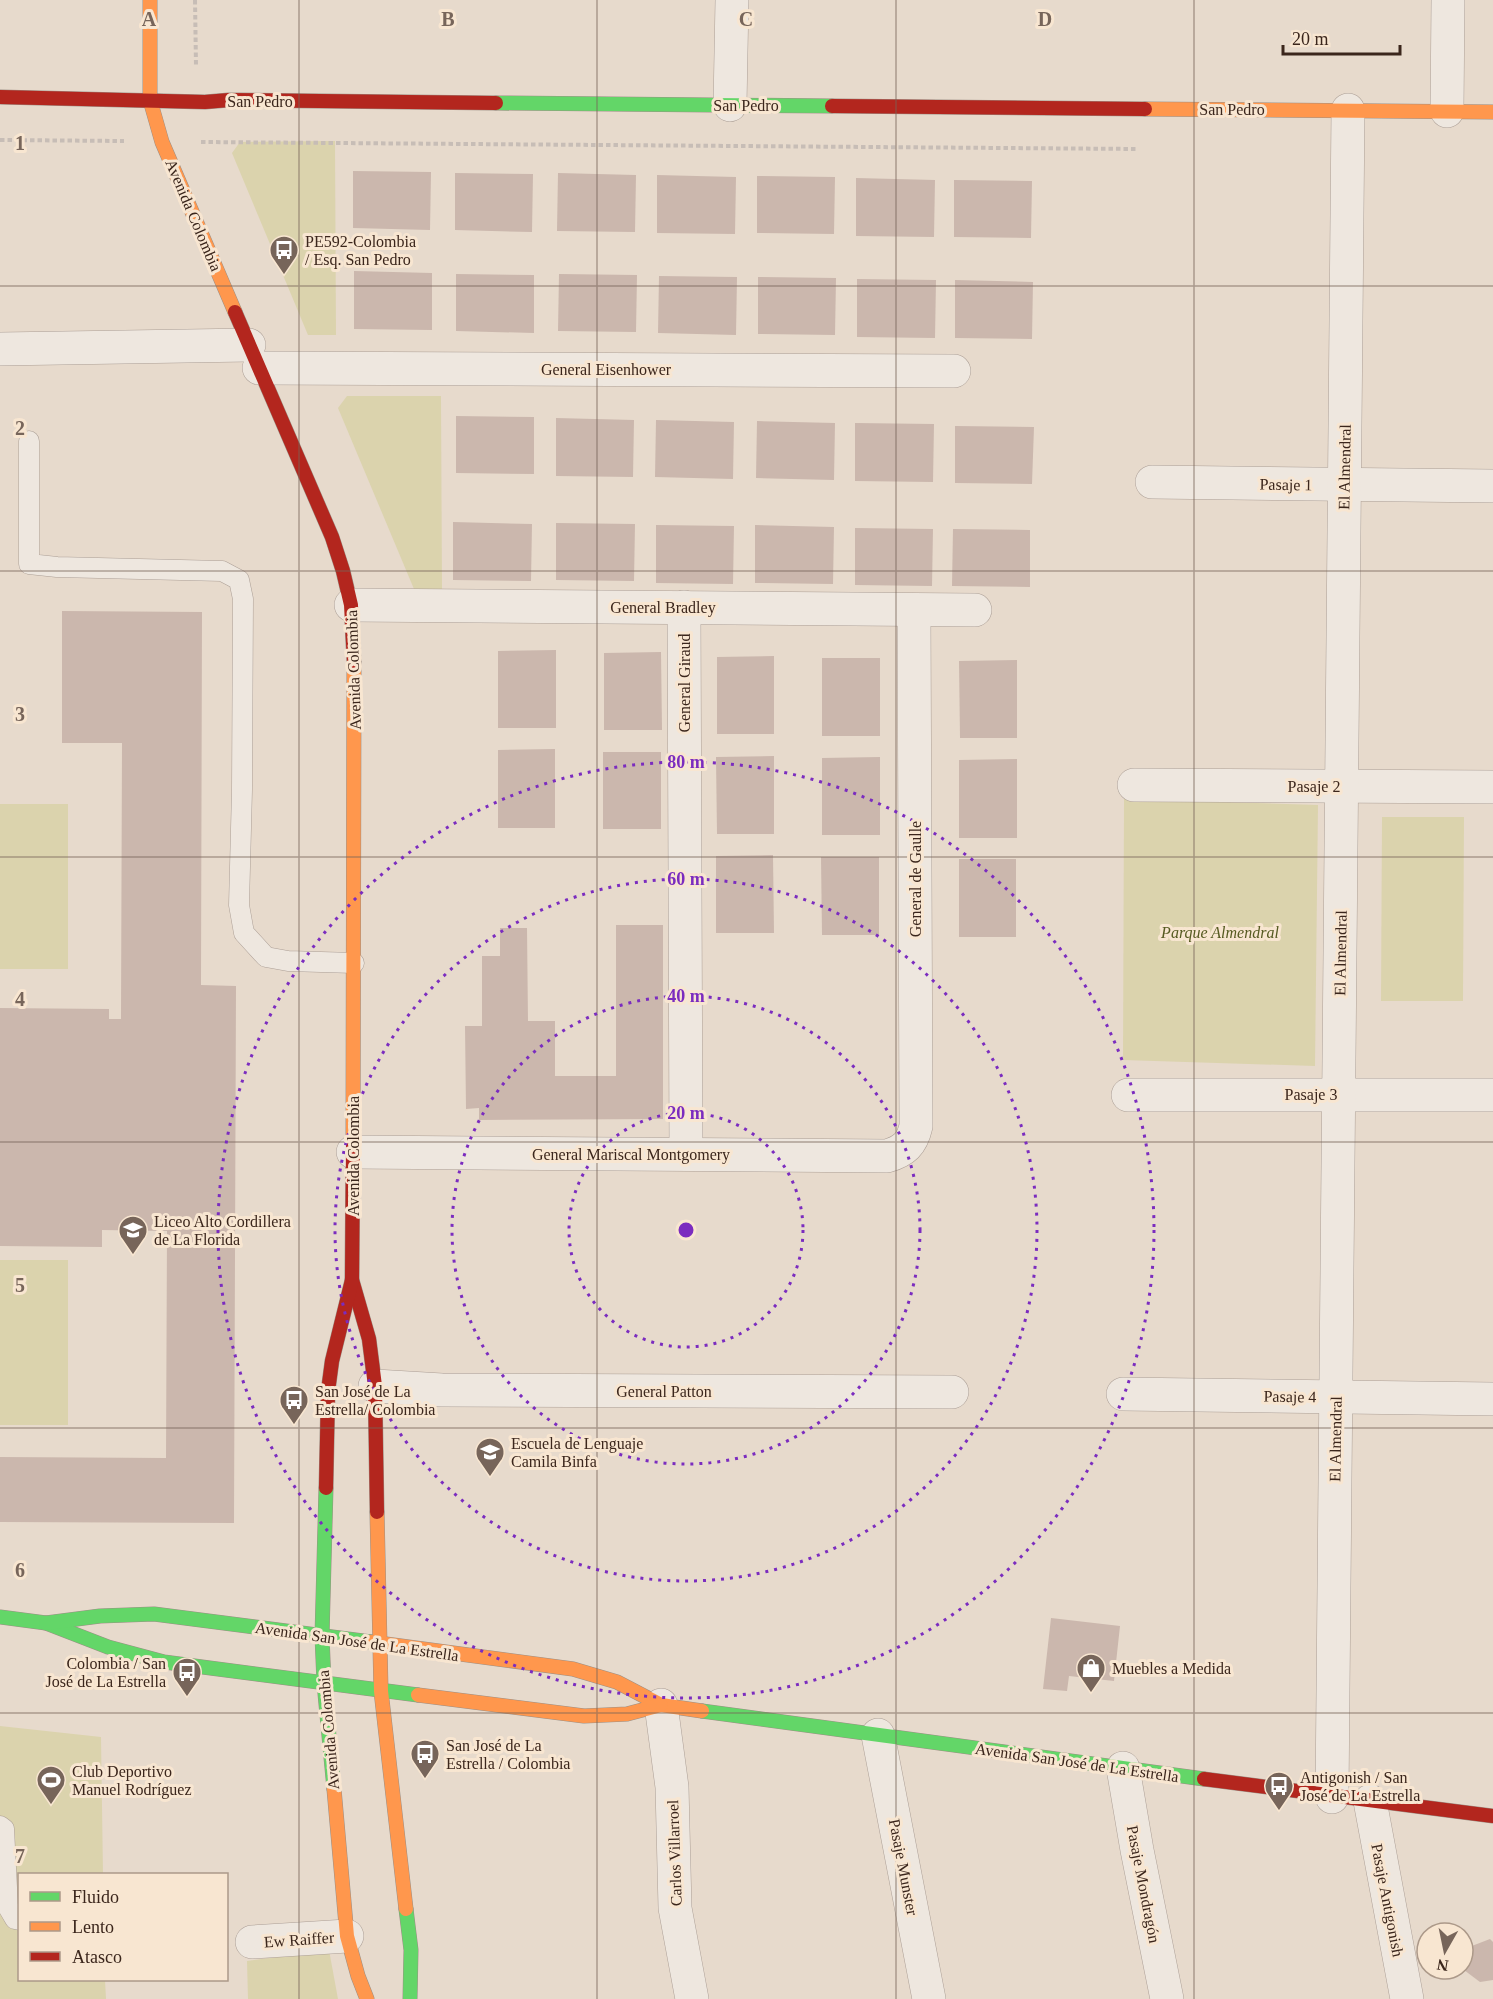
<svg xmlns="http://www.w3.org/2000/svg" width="1493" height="1999" font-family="Georgia,serif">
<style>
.green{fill:#dbd3ad}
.building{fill:#cbb7ad}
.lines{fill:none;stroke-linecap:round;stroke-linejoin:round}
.lane-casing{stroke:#ac9f96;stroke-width:21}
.street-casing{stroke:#ac9f96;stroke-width:34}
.fast-casing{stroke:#9c8f85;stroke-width:15}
.slow-casing{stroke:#9c8f85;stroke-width:15}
.jam-casing{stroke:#9c8f85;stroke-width:15}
.path{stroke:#c7bdb6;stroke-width:4;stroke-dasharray:4.5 3;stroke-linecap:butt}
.lane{stroke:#eee7df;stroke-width:20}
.street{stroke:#eee7df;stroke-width:33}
.fast{stroke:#63d668;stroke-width:14}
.slow{stroke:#ff974d;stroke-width:14}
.jam{stroke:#b3261e;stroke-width:14}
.grid{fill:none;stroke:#77655a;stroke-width:1.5;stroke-opacity:0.55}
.ring{fill:none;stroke:#7b2cbf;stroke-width:3;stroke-dasharray:3 6}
.labels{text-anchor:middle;stroke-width:6;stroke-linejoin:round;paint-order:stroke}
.street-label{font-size:16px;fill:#3b261c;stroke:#f8e6d1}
.poi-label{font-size:16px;fill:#3b261c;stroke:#f8e6d1;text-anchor:start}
.park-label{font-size:16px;font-style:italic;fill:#565a21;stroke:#f8e6d1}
.grid-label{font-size:20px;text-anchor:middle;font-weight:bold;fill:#77655a;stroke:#f8e6d1;stroke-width:6;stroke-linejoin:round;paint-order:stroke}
.centre{fill:#7b2cbf;stroke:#f8e6d1;stroke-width:3}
.ring-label{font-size:18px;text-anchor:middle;font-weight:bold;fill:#7b2cbf;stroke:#f8e6d1;stroke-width:6;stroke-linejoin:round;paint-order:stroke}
</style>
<rect width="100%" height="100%" fill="#e7dacc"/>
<g class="green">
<path d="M335 141 336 335H308L232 153 240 142Z"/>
<path d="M347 396H441L442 590 414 589 338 408Z"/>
<path d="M1124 799 1318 805 1315 1066 1123 1060Z"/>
<rect x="0" y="804" width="68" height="165"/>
<path d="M1382 817H1464L1463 1001H1381Z"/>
<rect x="0" y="1260" width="68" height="165"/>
<path d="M0 1726 101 1737 103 1874H20V1980H105L106 1999H0Z"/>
<path d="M329 1950 338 1999H248L247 1961Z"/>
</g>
<g class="building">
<path d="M353 171 431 172 430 230 353 228Z"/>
<path d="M455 173 533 174 532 232 455 230Z"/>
<path d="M558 173 636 175 635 232 557 231Z"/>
<path d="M657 175 736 177 735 234 657 233Z"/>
<path d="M757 176 835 177 834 234 757 233Z"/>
<path d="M856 178 935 180 934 237 856 236Z"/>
<path d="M954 180 1032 181 1031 238 954 237Z"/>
<path d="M354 271 432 273V330L354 329Z"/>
<path d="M456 274 534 275V333L456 331Z"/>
<path d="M559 274 637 275 636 332 558 331Z"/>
<path d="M659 276 737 277 736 335 658 333Z"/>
<path d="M758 277 836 278 835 335 758 334Z"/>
<path d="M857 279 936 280 935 338 857 337Z"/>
<path d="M955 280 1033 282 1032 339 955 338Z"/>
<path d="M456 416 534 417V474L456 473Z"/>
<path d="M556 418 634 420 633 477 556 476Z"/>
<path d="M656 420 734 422 733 479 655 477Z"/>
<path d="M757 421 835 423 834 480 756 478Z"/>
<path d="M855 423 934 424 933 482 855 481Z"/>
<path d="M955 426 1034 427 1032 484 955 483Z"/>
<path d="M453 522 532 524 531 581 453 580Z"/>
<path d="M556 523 635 524 634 581 556 580Z"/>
<path d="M656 525 734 526 733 584 656 583Z"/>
<path d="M755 525 834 527 833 584 755 583Z"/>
<path d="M855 528 933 529 932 586 855 585Z"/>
<path d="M953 529 1030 530V587L952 586Z"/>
<path d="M62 611 202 612 201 985 236 986 234 1523 0 1522V1457L166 1458 167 1231 102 1230V1247L0 1246V1008L109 1009V1019H121L122 743H62Z"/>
<path d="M556 650V728H498V651Z"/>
<path d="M661 652 662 730H604V653Z"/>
<path d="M774 656V734H717V657Z"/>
<rect x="822" y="658" width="58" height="78"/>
<path d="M1017 660V738H960L959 661Z"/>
<path d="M555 749V828H498V750Z"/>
<rect x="603" y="752" width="58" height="77"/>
<path d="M774 756V834H717L716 757Z"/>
<path d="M880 757V835H822V758Z"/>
<path d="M1017 759V838H959V760Z"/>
<path d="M773 855 774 933H716V856Z"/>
<path d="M821 857H879V935H822Z"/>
<rect x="959" y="859" width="57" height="78"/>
<path d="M616 925H663V1119L479 1120V1108L466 1109 465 1026H482V956H500V928H527L528 1021H555V1076H616Z"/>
<path d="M1051 1618 1120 1626 1114 1681 1069 1676 1067 1691 1043 1689Z"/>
<path d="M1490 1939 1493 1942V1980L1480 1982 1464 1970V1949Z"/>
</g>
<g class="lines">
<g class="lane-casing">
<g id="lane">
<path d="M29 441V564L57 567 222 571 239 580 243 599 242 790 239 905 244 933 266 957 288 961 354 963"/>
<path d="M0 1826 4 1829 8 1907 15 1919 20 1920"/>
</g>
</g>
<g class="street-casing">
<g id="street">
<path d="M730 105 732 0"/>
<path d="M1447 111 1448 0"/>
<path d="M0 349 249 345"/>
<path d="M259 368 954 371"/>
<path d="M1152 482 1493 486"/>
<path d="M351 605 975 610"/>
<path d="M684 607 686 1154"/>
<path d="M1134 785 1493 787"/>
<path d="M1128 1095H1493"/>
<path d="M353 1152 887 1156C904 1151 912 1144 916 1126L914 610"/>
<path d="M375 1386 442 1390 952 1392"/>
<path d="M1123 1394 1493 1399"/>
<path d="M661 1705 672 1787 675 1908 692 1999"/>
<path d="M878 1735 929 1999"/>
<path d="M1123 1768 1137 1850 1167 1999"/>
<path d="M1332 1797 1348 110"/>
<path d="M1370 1801 1407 1999"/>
<path d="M252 1942 347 1936"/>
</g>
</g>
<g class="fast-casing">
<g id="fast">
<path d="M496 103 832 106"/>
<path d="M326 1488 322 1636 324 1683 334 1789"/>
<path d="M0 1617 46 1623 108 1647 164 1662 418 1695"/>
<path d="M46 1623 100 1616 154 1614 371 1642"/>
<path d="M702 1711 1204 1779"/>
<path d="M406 1909 411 1950 410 1999"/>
</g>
</g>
<g class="slow-casing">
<g id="slow">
<path d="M150 0V100L162 142 235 312"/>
<path d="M1145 109 1493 112"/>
<path d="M353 1144 354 662"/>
<path d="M377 1512 381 1691 406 1909"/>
<path d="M371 1642 573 1669 617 1682 661 1705 702 1711"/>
<path d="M418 1695 584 1716 627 1714 661 1705"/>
<path d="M334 1789 347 1936 358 1976 367 1999"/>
</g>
</g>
<g class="jam-casing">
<g id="jam">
<path d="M0 97 205 102 229 100 496 103"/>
<path d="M832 106 1145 109"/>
<path d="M235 312 332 537 343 571 351 605 354 662"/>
<path d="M352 1280 369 1339 375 1386 377 1512"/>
<path d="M326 1488 328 1391 332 1361 352 1280 353 1144"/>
<path d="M1204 1779 1493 1816"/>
</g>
</g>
<g class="path">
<path d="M195 0 196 66"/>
<path d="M0 140 124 141"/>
<path d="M201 142 1138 149"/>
</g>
<use href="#lane" class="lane"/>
<use href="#street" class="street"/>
<use href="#fast" class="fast"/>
<use href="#slow" class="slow"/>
<use href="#jam" class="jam"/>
</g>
<path class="grid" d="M299 0V1999M597 0V1999M896 0V1999M1194 0V1999M0 286H1493M0 571H1493M0 857H1493M0 1142H1493M0 1428H1493M0 1713H1493"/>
<g class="ring">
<circle cx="686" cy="1230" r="117"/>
<circle cx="686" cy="1230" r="234"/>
<circle cx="686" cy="1230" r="351"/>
<circle cx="686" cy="1230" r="468"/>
</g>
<defs>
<g id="bus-pin" transform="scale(1.5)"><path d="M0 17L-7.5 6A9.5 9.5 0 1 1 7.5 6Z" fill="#77655a" stroke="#f8e6d1"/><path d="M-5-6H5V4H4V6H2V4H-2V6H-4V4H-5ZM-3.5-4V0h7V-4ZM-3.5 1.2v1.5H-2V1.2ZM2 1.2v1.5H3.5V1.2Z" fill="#fff"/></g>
<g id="school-pin" transform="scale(1.5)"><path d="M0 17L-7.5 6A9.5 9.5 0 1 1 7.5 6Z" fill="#77655a" stroke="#f8e6d1"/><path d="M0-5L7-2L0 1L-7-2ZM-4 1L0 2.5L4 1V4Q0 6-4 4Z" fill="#fff"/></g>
<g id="shop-pin" transform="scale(1.5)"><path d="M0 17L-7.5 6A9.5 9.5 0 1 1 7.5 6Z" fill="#77655a" stroke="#f8e6d1"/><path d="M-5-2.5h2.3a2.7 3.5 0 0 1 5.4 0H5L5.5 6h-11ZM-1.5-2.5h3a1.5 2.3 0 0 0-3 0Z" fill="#fff"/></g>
<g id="stadium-pin" transform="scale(1.5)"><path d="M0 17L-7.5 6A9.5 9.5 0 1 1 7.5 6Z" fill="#77655a" stroke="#f8e6d1"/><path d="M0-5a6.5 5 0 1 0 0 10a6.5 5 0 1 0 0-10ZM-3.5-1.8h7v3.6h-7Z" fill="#fff"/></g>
</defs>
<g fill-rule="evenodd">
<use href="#bus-pin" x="284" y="250"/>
<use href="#school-pin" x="133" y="1230"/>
<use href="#bus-pin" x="294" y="1400"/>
<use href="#school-pin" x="490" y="1452"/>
<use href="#shop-pin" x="1091" y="1668"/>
<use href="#bus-pin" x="187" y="1672"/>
<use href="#bus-pin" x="425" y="1754"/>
<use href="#stadium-pin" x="51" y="1780"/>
<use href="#bus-pin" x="1279" y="1786"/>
</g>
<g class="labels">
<g class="street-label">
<text x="260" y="107">San Pedro</text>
<text x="746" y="111">San Pedro</text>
<text x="1232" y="115">San Pedro</text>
<text transform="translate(194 215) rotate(67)" y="6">Avenida Colombia</text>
<text x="606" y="375">General Eisenhower</text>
<text transform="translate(1344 467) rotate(-89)" y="6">El Almendral</text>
<text transform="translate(1286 484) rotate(1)" y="6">Pasaje 1</text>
<text x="663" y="613">General Bradley</text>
<text transform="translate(353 670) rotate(-92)" y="6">Avenida Colombia</text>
<text transform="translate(684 683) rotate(-90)" y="6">General Giraud</text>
<text x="1314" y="792">Pasaje 2</text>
<text transform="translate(915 879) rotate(-90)" y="6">General de Gaulle</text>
<text transform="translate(1340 953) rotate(-89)" y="6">El Almendral</text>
<text x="1311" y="1100">Pasaje 3</text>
<text x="631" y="1160">General Mariscal Montgomery</text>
<text transform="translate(353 1156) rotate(-90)" y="6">Avenida Colombia</text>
<text x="664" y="1397">General Patton</text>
<text transform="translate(1290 1396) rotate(1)" y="6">Pasaje 4</text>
<text transform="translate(1335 1439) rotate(-89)" y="6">El Almendral</text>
<text transform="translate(357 1641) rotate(8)" y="6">Avenida San José de La Estrella</text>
<text transform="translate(328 1730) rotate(-95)" y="6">Avenida Colombia</text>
<text transform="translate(1077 1762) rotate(8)" y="6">Avenida San José de La Estrella</text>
<text transform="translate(674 1853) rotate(-92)" y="6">Carlos Villarroel</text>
<text transform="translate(904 1867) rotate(79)" y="6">Pasaje Munster</text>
<text transform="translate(1144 1884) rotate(79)" y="6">Pasaje Mondragón</text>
<text transform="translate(1388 1900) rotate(79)" y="6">Pasaje Antigonish</text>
<text transform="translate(299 1939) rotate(-4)" y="6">Ew Raiffer</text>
</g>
<g class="poi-label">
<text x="305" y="247">PE592-Colombia<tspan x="305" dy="18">/ Esq. San Pedro</tspan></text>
<text x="154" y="1227">Liceo Alto Cordillera<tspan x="154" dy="18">de La Florida</tspan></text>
<text x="315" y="1397">San José de La<tspan x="315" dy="18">Estrella/ Colombia</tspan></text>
<text x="511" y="1449">Escuela de Lenguaje<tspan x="511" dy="18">Camila Binfa</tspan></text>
<text x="166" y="1669" text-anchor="end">Colombia / San<tspan x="166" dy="18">José de La Estrella</tspan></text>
<text x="1112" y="1674">Muebles a Medida</text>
<text x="446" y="1751">San José de La<tspan x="446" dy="18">Estrella / Colombia</tspan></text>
<text x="72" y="1777">Club Deportivo<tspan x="72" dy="18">Manuel Rodríguez</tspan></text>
<text x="1300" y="1783">Antigonish / San<tspan x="1300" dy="18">José de La Estrella</tspan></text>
</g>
<g class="park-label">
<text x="1220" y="938">Parque Almendral</text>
</g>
</g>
<g class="grid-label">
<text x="149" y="26">A</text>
<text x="448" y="26">B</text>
<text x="746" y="26">C</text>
<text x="1045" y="26">D</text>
<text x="20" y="150">1</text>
<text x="20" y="435">2</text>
<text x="20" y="721">3</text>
<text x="20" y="1006">4</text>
<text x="20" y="1292">5</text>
<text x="20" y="1577">6</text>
<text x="20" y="1863">7</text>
</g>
<circle cx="686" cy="1230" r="9" class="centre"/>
<g class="ring-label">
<text x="686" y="768">80 m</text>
<text x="686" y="885">60 m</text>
<text x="686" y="1002">40 m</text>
<text x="686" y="1119">20 m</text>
</g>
<rect x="18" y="1873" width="210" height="108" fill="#f8e6d1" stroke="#ac9989" stroke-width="1.5"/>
<rect x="30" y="1892" width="30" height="9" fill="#63d668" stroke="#ac9989" stroke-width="1.5"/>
<text x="72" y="1903" font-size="18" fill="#3b261c">Fluido</text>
<rect x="30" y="1922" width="30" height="9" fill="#ff974d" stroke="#ac9989" stroke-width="1.5"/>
<text x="72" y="1933" font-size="18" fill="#3b261c">Lento</text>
<rect x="30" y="1952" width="30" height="9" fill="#b3261e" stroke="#ac9989" stroke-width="1.5"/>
<text x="72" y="1963" font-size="18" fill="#3b261c">Atasco</text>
<g transform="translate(1445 1951) rotate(189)"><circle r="28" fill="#f8e6d1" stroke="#ac9989" stroke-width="1.5"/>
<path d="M0-4.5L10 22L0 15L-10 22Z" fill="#77655a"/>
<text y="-9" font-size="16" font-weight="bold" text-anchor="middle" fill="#3b261c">N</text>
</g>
<path d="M1283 45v9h117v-9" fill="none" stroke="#3b261c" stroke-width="3"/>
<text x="1292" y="45" font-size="18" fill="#3b261c" stroke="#f8e6d1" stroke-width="4.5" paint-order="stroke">20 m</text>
</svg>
